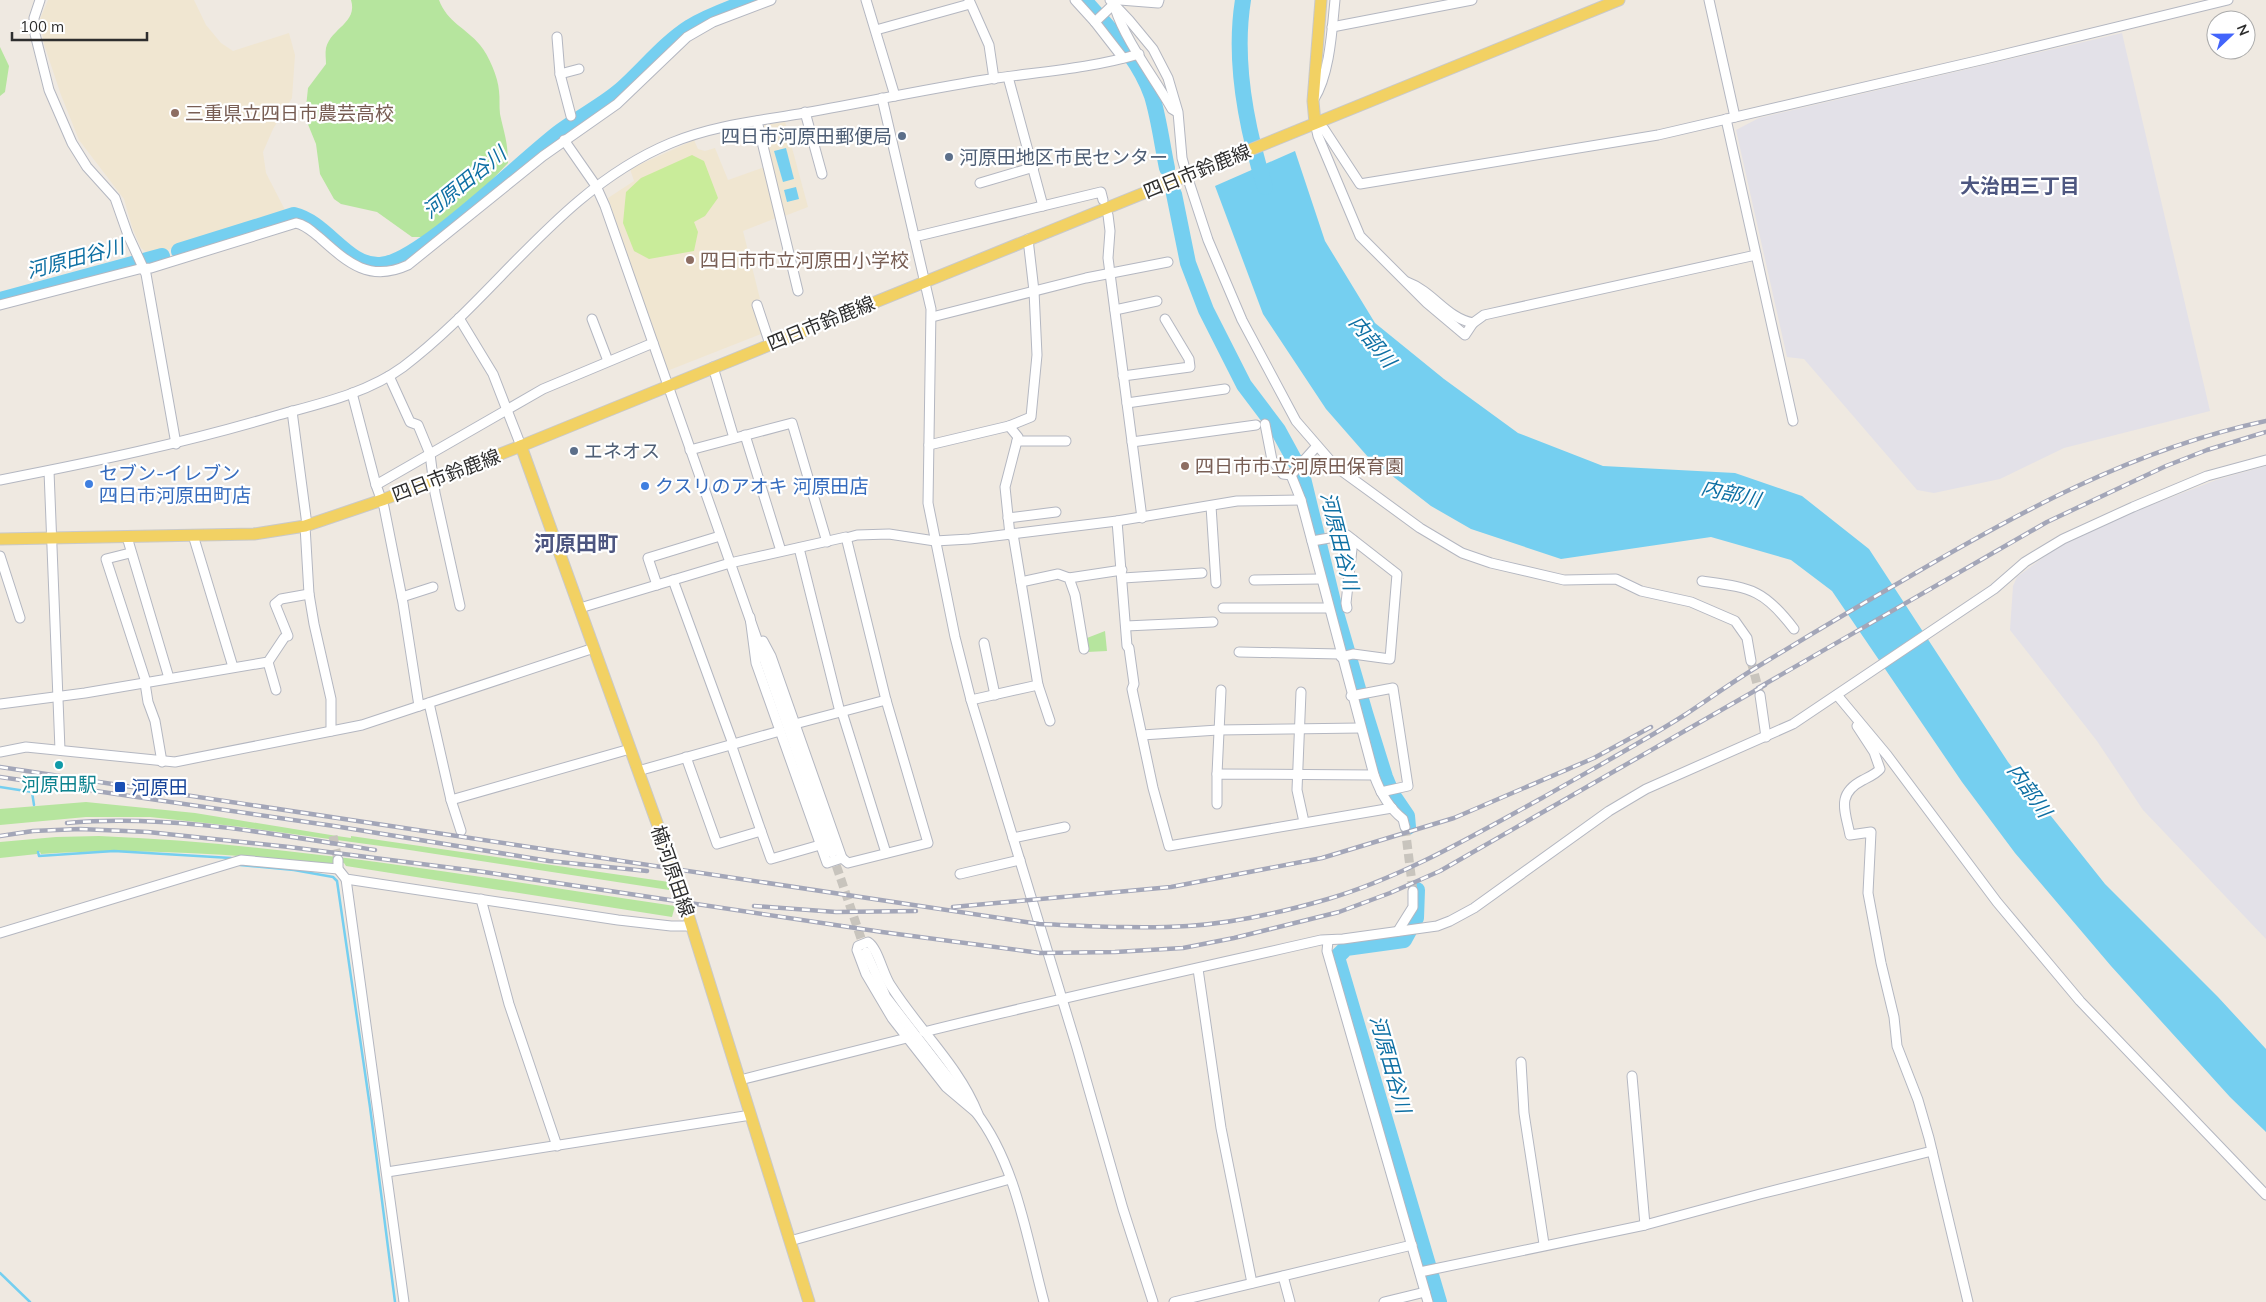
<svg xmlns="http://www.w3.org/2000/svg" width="2266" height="1302" viewBox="0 0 2266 1302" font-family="Mulish,'Noto Sans JP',sans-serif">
<rect width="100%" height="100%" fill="#efe9e1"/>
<g fill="#e3e1e8">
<polygon points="2122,33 2210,411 2064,448 2000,479 1934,493 1917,490 1804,359 1787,357 1736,130 1759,118"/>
<polygon points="2266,466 2266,939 2143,810 2097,741 2010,630 2013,586 2017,577 2056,548 2100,525 2216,480"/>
</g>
<g fill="#f0e6d1">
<polygon points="48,0 194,0 206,25 221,43 233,51 289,33 295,55 292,98 273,129 263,152 266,173 286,212 219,235 150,255 141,248 132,227 124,199 79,140 61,95 44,44 40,19"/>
<polygon points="785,122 808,207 782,217 762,129 764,125"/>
<polygon points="694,140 698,149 705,151 715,148 728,180 765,167 779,217 743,231 760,299 753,301 761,334 667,371 608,198 634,181 630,169"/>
</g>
<g fill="#b6e59e">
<path d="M351,0h88c8,22 27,28 41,45 9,11 18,32 19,46 1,7 0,15 1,23 4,19 8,28 8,49l-63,66 -19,8h-14l-35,-25 -36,-8 -7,-5 -14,-25 -4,-30 -11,-27 3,-29 18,-24c0,-5 -1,-11 0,-16 5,-20 32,-25 25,-48z"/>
<polygon points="0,47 9,66 5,92 0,96"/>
<polygon points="1105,631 1107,651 1087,652 1085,642 1087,638"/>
<polygon points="86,802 195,813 337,836 351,838 351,836 669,882 669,890 403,849 242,827 150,817 86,817 0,825 0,809"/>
<path d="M99,836c193,8 385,42 576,70l-3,11 -326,-51 -2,-3 -6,-1 -3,2c-100,-9 -194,-17 -294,-10l-1,-2h-3v2l-37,4v-16l56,-5z"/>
</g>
<polygon fill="#c9ec9a" points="692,155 704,161 718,198 705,216 694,222 698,232 694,251 649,259 634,251 623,223 626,192 641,178"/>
<g fill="#75cff0">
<polygon points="786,148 794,179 783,182 774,151"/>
<polygon points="1295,151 1325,241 1375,323 1444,379 1518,433 1603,466 1735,473 1802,496 1869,549 2008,762 2105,884 2218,997 2266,1049 2266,1132 2230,1097 2111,966 2015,853 1962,782 1832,591 1791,560 1711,537 1561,559 1471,529 1431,506 1368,457 1326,409 1263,314 1215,186"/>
<polygon points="796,187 799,199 787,202 784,190"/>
</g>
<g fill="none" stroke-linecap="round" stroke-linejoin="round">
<g stroke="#75cff0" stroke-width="2.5">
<polyline points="0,787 32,792 34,805"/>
<polyline points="38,852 39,856 114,851 231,858"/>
<polyline points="240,865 294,870 333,877 337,881 370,1107 395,1302"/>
<polyline points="0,1273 30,1302"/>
</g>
<g stroke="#75cff0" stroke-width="16">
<path d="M1084,0c26,30 55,58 68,96 7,23 10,48 15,72"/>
<path d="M1243,0c-10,62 3,127 22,187"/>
<polyline points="1174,194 1188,263 1206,310 1244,385 1278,430 1302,474 1334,606 1365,713 1385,777 1392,794 1407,816 1408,827"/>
<path d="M179,251l115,-36c33,8 53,52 86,50 40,-2 144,-107 181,-134 20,-15 43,-26 62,-43 22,-20 42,-45 67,-61 20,-12 41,-19 62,-27"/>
<polyline points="0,300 162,256"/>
<polyline points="1417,890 1416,918 1404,940 1346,948 1337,957 1439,1302"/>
</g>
<g stroke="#c8c4bd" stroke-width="9" stroke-dasharray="9 4.5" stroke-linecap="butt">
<polyline points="1751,661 1760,695"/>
<polyline points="1405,827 1413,891"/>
<polyline points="333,836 338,860"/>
<polyline points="832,853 865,950"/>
</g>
<g stroke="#b4b7c1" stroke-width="11">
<g id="minor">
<polyline points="40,0 34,18 35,34 49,90 72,143 87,167 115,198 128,235 146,274 176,444"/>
<polyline points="866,0 895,96"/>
<polyline points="969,0 989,45 994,79"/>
<polyline points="1075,0 1095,22 1116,2"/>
<polyline points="1110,0 1129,20 1153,49 1168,78 1178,112 1182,158 1187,176 1208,240 1242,320 1296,421 1335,466 1420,528 1462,553 1491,563 1564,580 1616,579 1641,591 1691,602 1735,621 1747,638 1751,661"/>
<polyline points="1120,0 1158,3 1159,0"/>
<polyline points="1709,0 1735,117"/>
<path d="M1115,8c11,34 39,69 57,101l5,3"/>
<polyline points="1095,22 1123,58"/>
<polyline points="1332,27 1472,0"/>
<polyline points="876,30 970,4"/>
<polyline points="557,37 560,74 571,116"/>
<polyline points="560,74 579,69"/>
<polyline points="1008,77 1043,206"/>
<polyline points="882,98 931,309 928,503 955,637 971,700 1077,1048 1123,1209 1153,1302"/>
<path d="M1314,99c16,-25 18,-70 21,-99"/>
<polyline points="805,112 822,174"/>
<polyline points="1726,119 1793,421"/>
<polyline points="757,121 798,291"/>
<polyline points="1315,123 1324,129 1360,184 1658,135 1985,59 2228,0"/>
<polyline points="1315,123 1318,136 1360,236 1427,303 1465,335 1473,323"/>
<polyline points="564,140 596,186 605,206 832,853"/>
<polyline points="980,183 1034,167"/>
<polyline points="1108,215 1110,231 1108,258 1142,518"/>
<polyline points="914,237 1101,192 1103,200"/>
<path d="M1407,282c27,10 38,35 66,41l11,-8 272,-60"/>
<path d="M0,305l139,-36 12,-1 145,-45c10,2 15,8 23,14 28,25 50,46 89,28l135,-109 74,-52 70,-67 26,-15 58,-22"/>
<polyline points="757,305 770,344"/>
<polyline points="1115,310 1157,301"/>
<polyline points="932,317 1086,278 1168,262"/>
<polyline points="459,318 493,374 521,446"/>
<polyline points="592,319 608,361"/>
<polyline points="713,367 734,438"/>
<polyline points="389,376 410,422 418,425 430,454 435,493 460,606"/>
<polyline points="1123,376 1190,367 1189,359 1165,319"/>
<polyline points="352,393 376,485"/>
<polyline points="1127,403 1225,389"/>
<polyline points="292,411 307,525"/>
<polyline points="1265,424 1272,460 1283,474 1291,475"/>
<polyline points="1009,426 1031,417 1037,355 1034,291 1028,239"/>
<polyline points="745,435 781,551"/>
<polyline points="1017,441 1066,441"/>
<polyline points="1132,442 1256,425"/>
<polyline points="929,445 1009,426 1018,437 1005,487 1010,535"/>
<path d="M1316,447l-25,28 10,25 73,275c6,17 15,33 29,44l2,8"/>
<polyline points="690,450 792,423 827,542"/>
<polyline points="49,471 60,750"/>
<path d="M0,480c93,-18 184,-37 275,-64 43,-12 91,-22 128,-49 93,-70 157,-178 268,-224 40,-17 85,-22 128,-29 62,-11 123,-24 185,-34 52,-8 105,-11 155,-26"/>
<polyline points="1211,506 1216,583"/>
<polyline points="1008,518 1056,512"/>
<polyline points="1117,521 1127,646 1129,648 1134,684 1132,689 1153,788 1169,846 1392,808"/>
<polyline points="305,526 309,594 314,624 331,699 331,731"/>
<polyline points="1013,534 1038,685 1050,721"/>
<polyline points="193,535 233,667"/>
<polyline points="127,537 169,678"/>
<polyline points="846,538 857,535 889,534 935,541 970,539 1117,521 1237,501 1301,500"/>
<polyline points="1312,541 1347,535 1397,574 1390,659 1353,654 1341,657"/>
<polyline points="799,548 840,712"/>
<polyline points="130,553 106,559 146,682"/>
<polyline points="0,556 20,618"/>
<polyline points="1069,578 1122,570"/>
<polyline points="1123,578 1202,573"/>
<polyline points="673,580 733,744"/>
<polyline points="1254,580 1320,579"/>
<path d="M1702,581c48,7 61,7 92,48"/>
<polyline points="1021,582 1058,574 1069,578 1075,595 1084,649"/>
<polyline points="657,585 648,558 720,536"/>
<polyline points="402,597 433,587"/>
<polyline points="580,608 730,563 846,537 886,700 928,843 848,863 842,858 827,863 756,663 750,617"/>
<polyline points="1223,608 1328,608"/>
<polyline points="1347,608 1346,603 1353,540"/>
<polyline points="1126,626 1213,622"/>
<polyline points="288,636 275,604 281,599 309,594"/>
<polyline points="763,641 771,656 842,858"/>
<polyline points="984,643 995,695"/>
<polyline points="1239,652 1340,654"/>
<polyline points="268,662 276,690"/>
<polyline points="145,683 148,702 155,721 162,762"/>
<polyline points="1301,692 1297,790 1304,822"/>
<polyline points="1760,695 1766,737"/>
<polyline points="1837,695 1887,755 1997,902 2080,1001 2266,1195"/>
<polyline points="1351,696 1393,688 1408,786 1381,792"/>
<polyline points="971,700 1038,685"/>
<polyline points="429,703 451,800 461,831"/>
<polyline points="0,704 85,693 268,662 284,638"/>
<polyline points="419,706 403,603 384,507 376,485 543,389 653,343"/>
<polyline points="842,712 886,853"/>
<polyline points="795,724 886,700"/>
<path d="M1857,726l17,26 6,17c-4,5 -11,8 -17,11 -27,14 -18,30 -13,55l21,-3 -3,61 13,70 13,54 3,29 21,54 11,38 39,164"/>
<polyline points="1142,735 1218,730 1360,728"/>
<polyline points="731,744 761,831"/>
<polyline points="0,752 26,747 175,762 362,725 594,648"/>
<polyline points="686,757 717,844 761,831 771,859 820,845"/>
<polyline points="638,771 780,731"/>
<polyline points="1217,774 1221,690"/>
<polyline points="451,800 630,749"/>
<polyline points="1217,804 1217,774 1374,775"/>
<polyline points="1013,838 1065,827"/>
<polyline points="338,860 338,869 346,879 618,920 671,926 692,926"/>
<polyline points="960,874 1020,860"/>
<polyline points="346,879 404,1302"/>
<polyline points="481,899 509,1004 557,1146"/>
<polyline points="1398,931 1413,907 1413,891"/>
<polyline points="0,933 241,860 338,869"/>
<polyline points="1328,941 1327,951 1428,1302"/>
<path d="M868,942c10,6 15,33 23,44 28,44 68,80 87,128l-32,-27 -54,-69 -26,-44 -9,-24 1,-4z"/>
<polyline points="866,952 886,997 965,1099"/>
<polyline points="1198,969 1221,1128 1252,1283"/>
<path d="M924,1032c132,-33 265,-62 397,-92l22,-1 94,-13 13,-5 24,-13 135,-97 37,-22 147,-65 201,-135 31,-27 38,-23 70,-32 74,-31 59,-16"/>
<polyline points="1521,1062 1524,1113 1544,1244"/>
<polyline points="1632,1076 1645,1225"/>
<polyline points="740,1080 907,1038"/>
<path d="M975,1111c41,52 52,128 69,191"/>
<polyline points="387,1172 751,1115"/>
<polyline points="790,1241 1010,1179"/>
<polyline points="1420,1272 1645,1225 1760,1194 1932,1151"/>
<polyline points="1283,1276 1290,1302"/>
<polyline points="1174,1302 1412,1245"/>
<polyline points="1384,1302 1425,1292"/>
</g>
</g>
<g stroke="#c9c9c9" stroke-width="13">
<g id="major">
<polyline points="1315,123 1313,101 1321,0"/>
<polyline points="521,446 675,873 809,1302"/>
<polyline points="0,539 254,534 305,526 382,500 521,446 1619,0"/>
</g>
</g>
<use href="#minor" stroke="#fff" stroke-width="9"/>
<use href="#major" stroke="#f2d163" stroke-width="11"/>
<g stroke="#a3a6b8" stroke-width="4.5">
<g id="rail">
<polyline points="1758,688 2047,522 2166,466 2207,450 2266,432"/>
<path d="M0,767l1039,157c50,2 100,5 149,2 47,-3 95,-14 140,-27 75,-22 146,-64 214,-101 47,-27 95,-53 141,-82 26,-17 52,-36 79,-52 46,-28 93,-56 140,-83 115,-68 232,-132 364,-160"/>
<polyline points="0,777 334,826 549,861 647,871"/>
<path d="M67,823c102,-9 207,11 308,27"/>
<polyline points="0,836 33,831 80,829 148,832 289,847 484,872 882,932 1040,953 1115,952 1183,948 1234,938 1339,912 1390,893 1440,871 1765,685"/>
<polyline points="754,906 836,912 916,911"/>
<polyline points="953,907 1171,887 1322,858 1454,818 1594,758 1651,727"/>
</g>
</g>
<use href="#rail" stroke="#fff" stroke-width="2.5" stroke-dasharray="8" stroke-linecap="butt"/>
</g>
<g fill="#8d6e63" stroke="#fff" stroke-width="2">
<circle cx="175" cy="113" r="5"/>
<circle cx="690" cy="260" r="5"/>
<circle cx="1185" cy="466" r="5"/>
</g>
<g fill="#5c6f8a" stroke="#fff" stroke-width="2">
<circle cx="902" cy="136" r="5"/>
<circle cx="949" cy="157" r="5"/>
<circle cx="574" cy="451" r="5"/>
</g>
<g fill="#3f7fe0" stroke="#fff" stroke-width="2">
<circle cx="89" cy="484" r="5"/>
<circle cx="645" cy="486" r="5"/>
</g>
<circle fill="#0f9aa8" stroke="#fff" stroke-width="2" cx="59" cy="765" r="5"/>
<rect fill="#1a4fb4" stroke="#fff" stroke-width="2" x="114" y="781" width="12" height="12" rx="2.5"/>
<g text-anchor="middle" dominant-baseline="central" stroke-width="4.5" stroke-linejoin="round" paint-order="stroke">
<g font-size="19" fill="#785e54" stroke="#fff" text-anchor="start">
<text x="185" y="113">三重県立四日市農芸高校</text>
<text x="700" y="260">四日市市立河原田小学校</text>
<text x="1195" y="466">四日市市立河原田保育園</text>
</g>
<g font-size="19" fill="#4e5e75" stroke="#fff" text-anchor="start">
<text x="892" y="136" text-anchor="end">四日市河原田郵便局</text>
<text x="959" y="157">河原田地区市民センター</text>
<text x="584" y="451">エネオス</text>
</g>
<g font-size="19" fill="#2e2e2e" stroke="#fff">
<text transform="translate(1197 171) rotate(-22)">四日市鈴鹿線</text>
<text transform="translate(821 323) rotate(-22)">四日市鈴鹿線</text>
<text transform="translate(446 475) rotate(-21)">四日市鈴鹿線</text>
<text transform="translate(673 871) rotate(71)">楠河原田線</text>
</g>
<g font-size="19" fill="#366cbe" stroke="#fff" text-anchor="start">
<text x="99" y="473">セブン-イレブン<tspan x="99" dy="22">四日市河原田町店</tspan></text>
<text x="655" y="486">クスリのアオキ 河原田店</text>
</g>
<g font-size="19" fill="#0d838f" stroke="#fff">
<text x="59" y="784">河原田駅</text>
</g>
<g font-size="19" fill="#164399" stroke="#fff" text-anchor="start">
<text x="131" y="787">河原田</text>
</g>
<g font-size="20" font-style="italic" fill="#0d6fa3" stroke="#fff">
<text transform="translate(464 182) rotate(-39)">河原田谷川</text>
<text transform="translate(75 258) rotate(-15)">河原田谷川</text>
<text transform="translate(1373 341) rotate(51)">内部川</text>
<text transform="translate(1731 493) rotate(13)">内部川</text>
<text transform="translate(1340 541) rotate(76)">河原田谷川</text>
<text transform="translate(2030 790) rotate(55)">内部川</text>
<text transform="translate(1391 1064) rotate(74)">河原田谷川</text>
</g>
<g font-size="20" font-weight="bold" fill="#4d5680" stroke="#fff">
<text x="2020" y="185">大治田三丁目</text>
</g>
<g font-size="21" font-weight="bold" fill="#4d5680" stroke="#fff">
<text x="576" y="543">河原田町</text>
</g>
</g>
<g transform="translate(2231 35) rotate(68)"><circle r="24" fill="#ffffff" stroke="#ababab"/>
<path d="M0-4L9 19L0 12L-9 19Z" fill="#4264fb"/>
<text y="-8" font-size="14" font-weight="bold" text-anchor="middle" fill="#2e2e2e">N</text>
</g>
<path d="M12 32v8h135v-8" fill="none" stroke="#2e2e2e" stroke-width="2.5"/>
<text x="20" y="32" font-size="15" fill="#2e2e2e" stroke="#ffffff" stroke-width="4" paint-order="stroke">100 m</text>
</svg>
